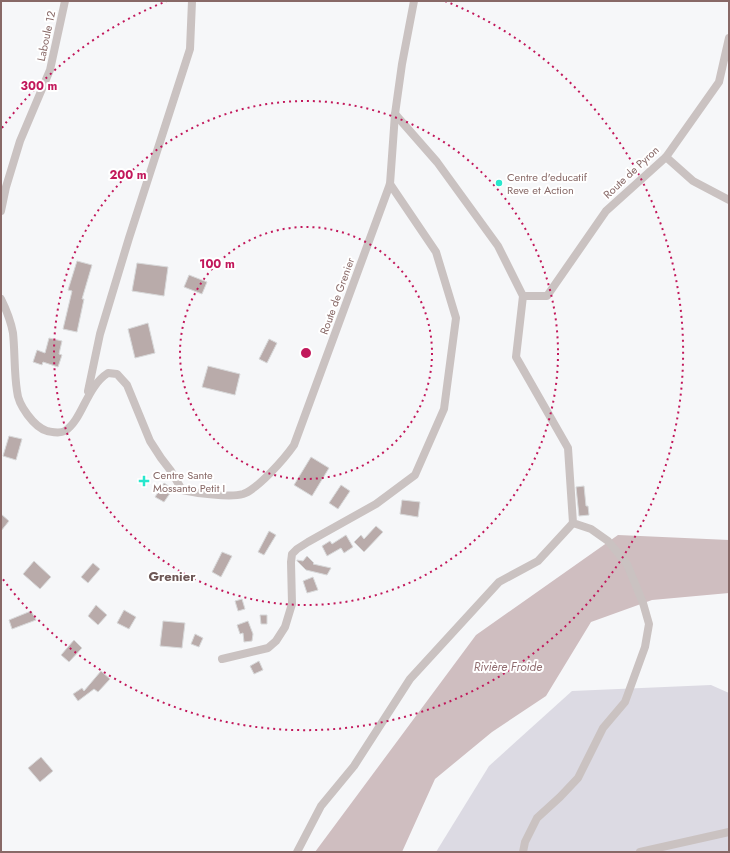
<svg xmlns="http://www.w3.org/2000/svg" width="730" height="853" viewBox="0 0 730 853" font-family="Jost,sans-serif">
<rect width="100%" height="100%" fill="#f6f7f9"/>
<polygon fill="#dcdae3" points="711,685 729,693 729,852 436,852 489,766 572,691"/>
<polygon fill="#cfbec0" points="618,535 729,540 729,593 652,600 591,622 546,696 492,732 435,779 402,852 315,852 476,635"/>
<g fill="#b9abaa" stroke="#d8d9da">
<polygon points="77,261 92,265 82,299 84,299 77,332 63,329 72,291 68,290"/>
<polygon points="137,263 168,267 164,296 132,291"/>
<polygon points="189,275 207,282 202,294 184,287"/>
<polygon points="148,323 155,353 135,358 128,329"/>
<polygon points="49,338 62,341 59,354 62,355 58,367 43,362 42,365 33,362 37,350 45,353"/>
<polygon points="269,339 277,343 267,363 259,359"/>
<polygon points="208,366 240,374 235,395 202,387"/>
<polygon points="9,436 22,439 16,460 3,456"/>
<polygon points="311,457 329,468 312,496 294,485"/>
<polygon points="164,483 173,489 164,502 155,497"/>
<polygon points="341,485 350,491 338,509 329,503"/>
<polygon points="584,486 586,506 588,506 589,515 579,516 576,487"/>
<polygon points="402,500 420,502 418,517 400,514"/>
<polygon points="1,514 9,521 1,531"/>
<polygon points="376,526 383,532 364,552 354,542 361,535 364,539"/>
<polygon points="269,531 276,535 264,555 258,552"/>
<polygon points="346,535 353,547 344,553 341,548 327,556 322,546 330,541 332,544"/>
<polygon points="222,552 232,556 221,577 212,572"/>
<polygon points="307,556 314,563 313,564 331,568 327,575 306,570 297,561 297,560 303,561"/>
<polygon points="34,561 51,577 40,589 23,574"/>
<polygon points="93,563 100,569 88,583 81,577"/>
<polygon points="313,577 318,590 307,593 303,581"/>
<polygon points="242,599 245,609 238,611 235,601"/>
<polygon points="96,605 107,615 98,625 88,616"/>
<polygon points="124,610 136,617 129,629 117,623"/>
<polygon points="31,611 36,620 12,629 9,620"/>
<polygon points="260,615 267,615 267,624 261,624"/>
<polygon points="163,621 185,623 182,648 160,646"/>
<polygon points="248,621 253,634 252,641 244,642 243,633 240,634 237,625"/>
<polygon points="195,634 203,638 199,647 191,644"/>
<polygon points="74,640 82,648 69,662 61,655"/>
<polygon points="259,661 263,670 254,674 250,666"/>
<polygon points="101,671 110,679 98,692 94,689 78,701 73,694 82,688 84,691"/>
<polygon points="41,757 53,771 40,782 28,768"/>
</g>
<g fill="none" stroke-linecap="round" stroke-linejoin="round">
<g stroke="#cac2c1" stroke-width="8">
<polyline points="395,114 437,162 498,246 523,296 516,357 568,448 573,523 591,529 608,541 627,564 643,603 649,624 645,647 625,702 603,728 578,778 560,797 537,818 525,842 523,852"/>
<polyline points="666,157 693,181 729,200"/>
<polyline points="1,211 6,187 20,141 50,70 65,1"/>
<polyline points="523,296 547,296 606,211 666,157 719,82 729,38"/>
<path d="M1,299c5,10 10,23 12,34 2,19 1,39 4,58 1,14 17,36 30,40 6,1 12,3 18,0 18,-12 21,-44 43,-58l9,1 10,11 23,56 11,17 10,13 11,19c14,3 48,8 61,4 15,-5 42,-36 51,-49l96,-261 5,-70 7,-50 12,-63"/>
<polyline points="88,391 100,334 129,238 190,49 192,1"/>
<polyline points="222,659 268,648 276,641 285,627 292,604 291,562 292,554 297,549 308,542 376,504 415,475 444,409 456,318 436,252 390,184"/>
<polyline points="297,852 321,806 354,766 410,679 499,582 538,561 573,523"/>
<polyline points="640,852 729,832"/>
</g>
</g>
<g fill="none" stroke="#c2185b" stroke-width="2" stroke-dasharray="2 4">
<circle cx="306" cy="353" r="126"/>
<circle cx="306" cy="353" r="252"/>
<path d="M2 128A378 378 0 0 1 167 1M445 1A378 378 0 1 1 2 578"/>
</g>
<g fill="#28e7cd" stroke="#fff" stroke-width="1.5">
<circle cx="499" cy="183" r="4"/>
<path d="M142 475h4v4h4v4h-4v4h-4v-4h-4v-4h4z"/>
</g>
<g text-anchor="middle" dominant-baseline="central" stroke-width="4" stroke-linejoin="round" paint-order="stroke">
<g font-size="11" fill="#886967" stroke="#fff">
<text transform="translate(46 36) rotate(-78)">Laboule 12</text>
<text transform="translate(631 172) rotate(-43)">Route de Pyron</text>
<text transform="translate(337 296) rotate(-70)">Route de Grenier</text>
</g>
<g font-size="11" fill="#886967" stroke="#fff" text-anchor="start">
<text x="507" y="177">Centre d'educatif<tspan x="507" dy="13">Reve et Action</tspan></text>
<text x="153" y="475">Centre Sante<tspan x="153" dy="13">Mossanto Petit I</tspan></text>
</g>
<g font-size="12" font-style="italic" fill="#916d70" stroke="#fff">
<text x="508" y="667">Rivière Froide</text>
</g>
<g font-size="13" font-weight="bold" fill="#6d5755" stroke="#fff">
<text x="172" y="576">Grenier</text>
</g>
</g>
<circle cx="306" cy="353" r="6" fill="#c2185b" stroke="#fff" stroke-width="2"/>
<g font-size="12" text-anchor="middle" font-weight="bold" fill="#c2185b" stroke="#fff" stroke-width="4" stroke-linejoin="round" paint-order="stroke">
<text x="39" y="90">300 m</text>
<text x="128" y="179">200 m</text>
<text x="217" y="268">100 m</text>
</g>
<rect width="730" height="853" fill="none" stroke="#886967" stroke-width="4"/>
</svg>
